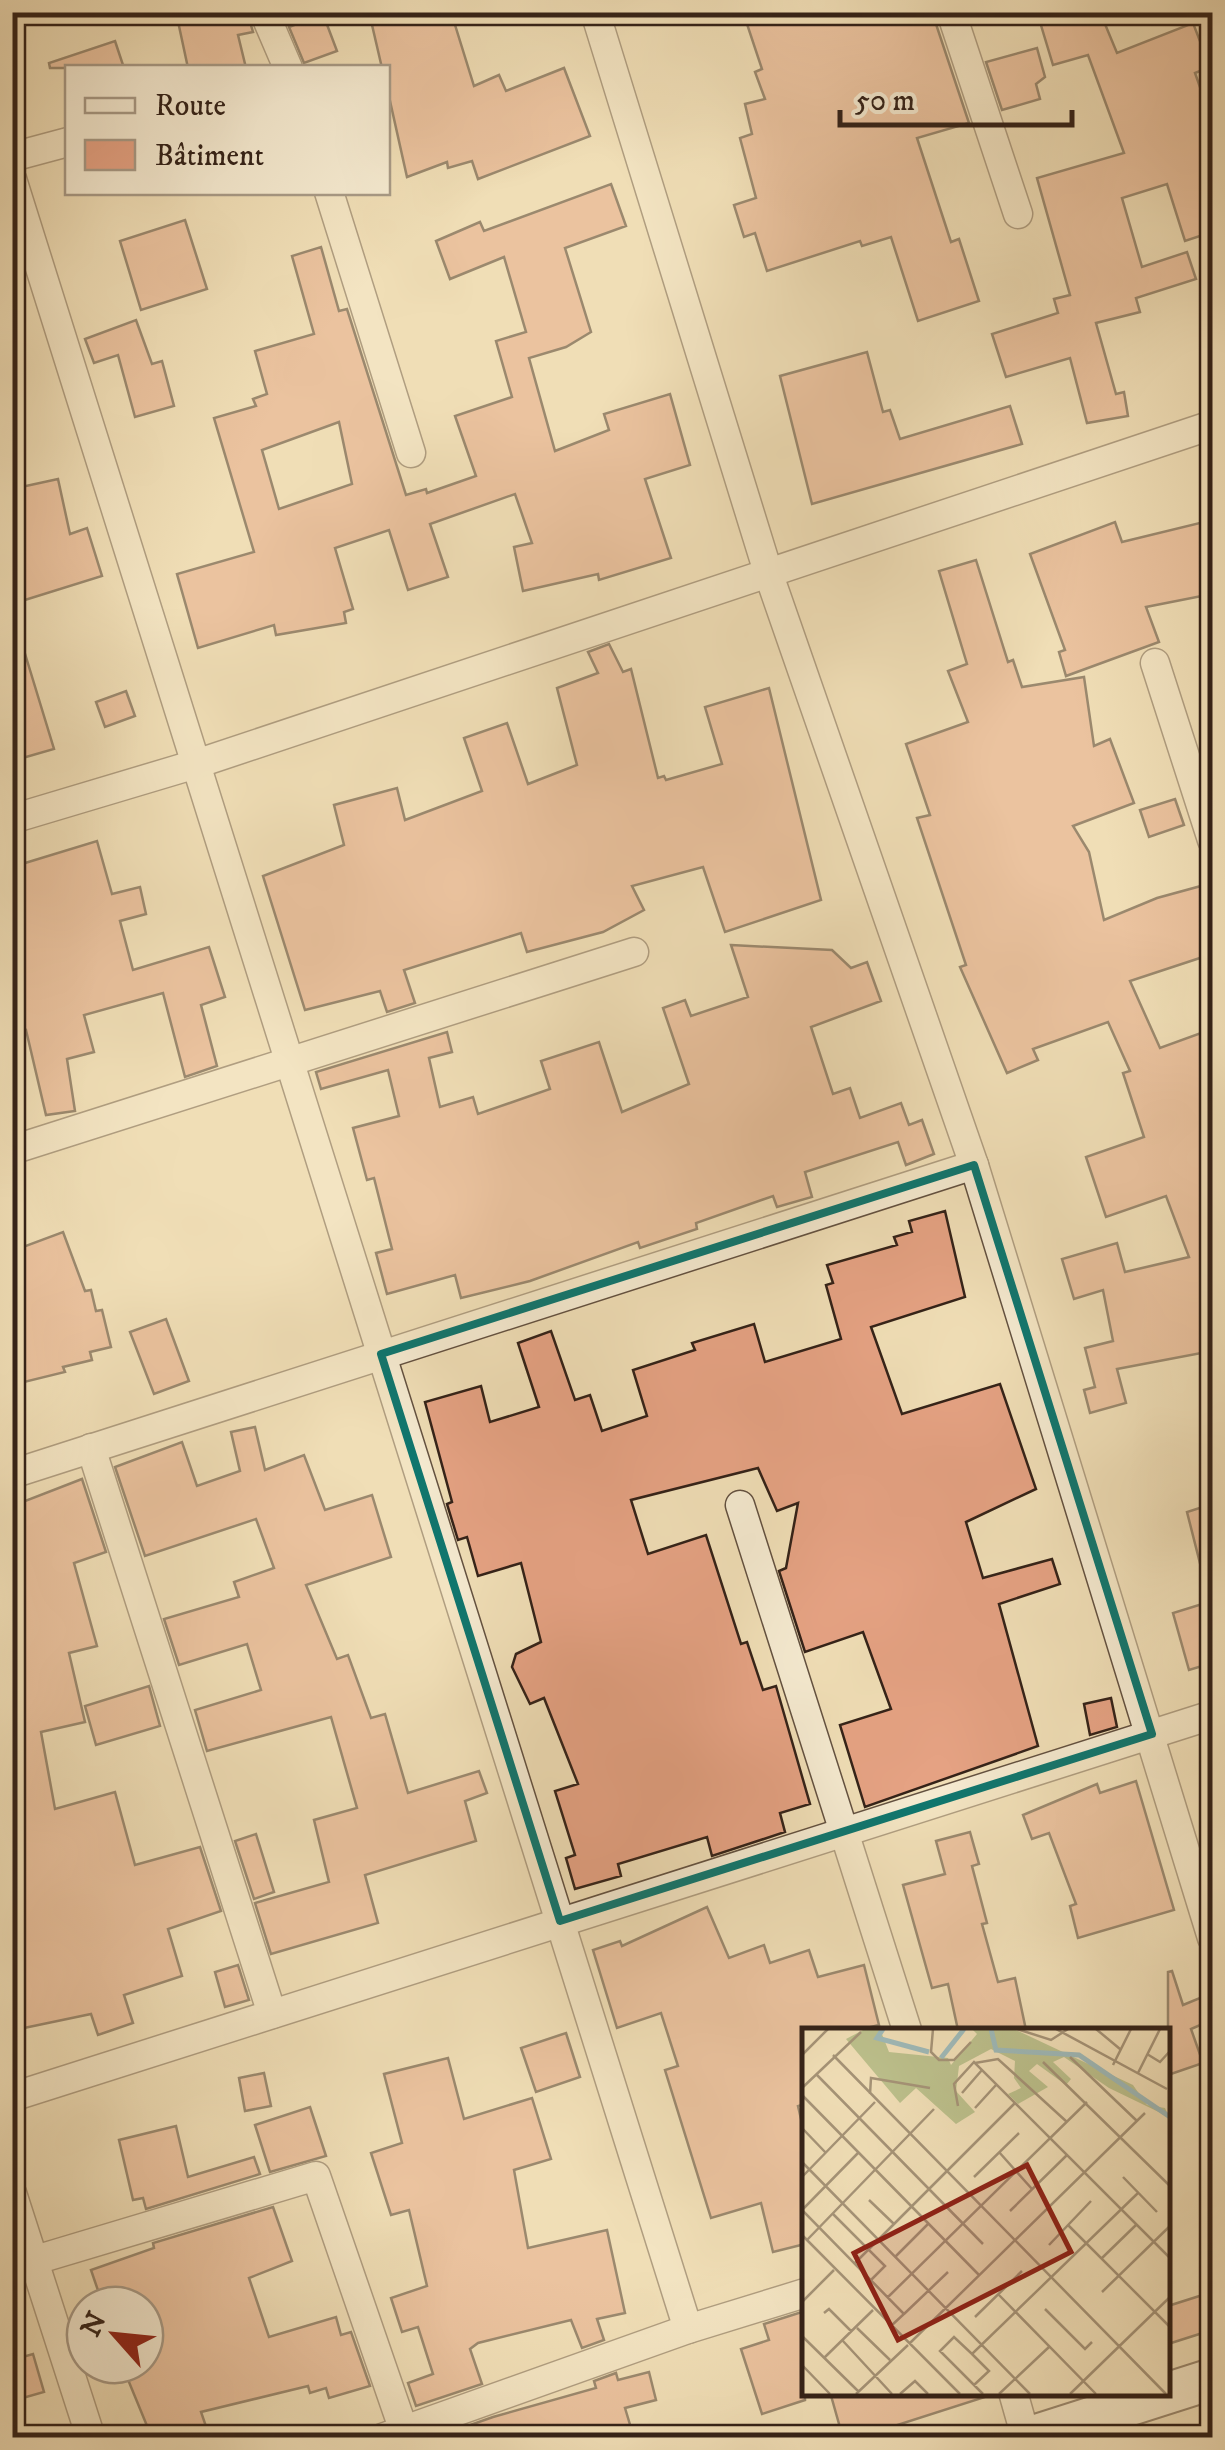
<svg xmlns="http://www.w3.org/2000/svg" width="1225" height="2450" viewBox="0 0 1225 2450" font-family="'IM FELL DW Pica',serif">
<rect width="100%" height="100%" fill="#f0deb6"/>
<filter id="stains"><feTurbulence type="fractalNoise" baseFrequency=".002" numOctaves="4"/><feColorMatrix values="0 0 0 0 .2 0 0 0 0 .09 0 0 0 0 .02 0 0 0 .5 -.17"/></filter>
<radialGradient id="worn" r=".72"><stop offset=".6" stop-color="#630" stop-opacity="0"/><stop offset="1" stop-color="#630" stop-opacity=".3"/></radialGradient>
<g fill="#e5a283" stroke="#342218" stroke-width="2.5" fill-rule="evenodd">
<polygon points="176,12 247,12 253,32 238,35 246,68 188,68"/>
<polygon points="369,12 451,12 474,86 499,75 506,91 564,68 590,136 478,179 472,161 448,168 447,162 407,177 388,92 388,68 382,68"/>
<polygon points="743,12 932,12 969,123 917,138 951,242 959,239 979,301 918,321 891,237 862,246 860,241 767,271 755,233 744,237 734,205 756,198 740,138 752,134 745,104 765,99 755,72 762,69"/>
<polygon points="1037,12 1100,12 1117,53 1193,23 1210,67 1195,73 1212,121 1212,232 1185,241 1167,184 1122,198 1142,267 1187,252 1196,279 1136,298 1140,312 1096,323 1116,394 1124,392 1128,416 1087,423 1070,358 1006,377 992,334 1058,313 1054,299 1070,295 1037,178 1124,153 1088,55 1053,65"/>
<polygon points="323,14 337,51 304,63 289,27"/>
<polygon points="115,41 124,68 50,68 49,63"/>
<polygon points="1037,48 1045,77 1036,84 1040,99 1002,110 986,62"/>
<path d="M611,184l15,42 -61,22 26,84 -25,15 -37,11 26,93 54,-21 -5,-16 66,-20 20,71 -45,14 26,79 -72,22 -1,-6 -75,17 -9,-44 18,-4 -17,-49 -85,30 18,53 -40,13 -19,-60 -54,18 18,61 -9,3 2,11 -70,12 -2,-10 -76,23 -21,-74 77,-22 -40,-134 42,-12 -3,-7 14,-5 -12,-43 59,-17 -22,-78 29,-9 18,64 8,-2 59,186 20,-6 1,4 49,-17 -21,-60 57,-19 -16,-56 30,-9 -22,-75 -54,22 -14,-38 44,-19 4,9zM339,422l13,62 -73,25 -17,-59z"/>
<polygon points="185,220 207,289 141,310 120,241"/>
<polygon points="136,320 152,364 162,361 174,406 135,417 118,355 94,363 85,339"/>
<polygon points="867,352 883,412 890,410 900,439 1010,406 1022,444 812,504 780,376"/>
<polygon points="58,479 70,534 87,528 102,576 12,604 12,489"/>
<polygon points="1212,520 1212,594 1146,607 1159,642 1066,676 1059,652 1065,650 1030,554 1115,522 1122,542"/>
<polygon points="976,560 1008,662 1013,660 1022,687 1084,677 1094,746 1110,739 1134,803 1073,826 1089,852 1104,920 1157,898 1212,883 1212,954 1130,981 1160,1048 1212,1029 1212,1211 1202,1213 1212,1252 1212,1351 1117,1369 1126,1403 1090,1413 1084,1390 1095,1387 1085,1348 1113,1341 1103,1290 1074,1299 1062,1259 1117,1243 1125,1272 1189,1257 1166,1196 1106,1217 1086,1157 1144,1137 1123,1073 1130,1071 1108,1022 1033,1049 1038,1060 1007,1073 960,967 966,965 917,818 930,815 906,744 968,722 948,671 967,664 939,571"/>
<polygon points="19,634 54,749 12,761 12,635"/>
<polygon points="609,644 623,672 631,669 658,778 664,776 666,780 722,764 705,707 769,688 821,900 725,932 703,867 632,886 644,910 603,932 527,952 521,933 404,970 415,1003 387,1012 380,991 305,1010 263,876 344,845 334,805 397,788 405,820 482,791 464,738 507,723 528,784 577,765 557,688 598,673 588,652"/>
<polygon points="126,691 135,716 105,727 96,702"/>
<polygon points="1175,799 1184,825 1149,837 1140,810"/>
<polygon points="97,841 112,894 140,887 146,914 120,921 133,970 209,947 225,997 201,1005 217,1066 185,1077 163,993 84,1015 94,1052 67,1059 75,1111 46,1115 26,1030 12,1034 12,867"/>
<polygon points="731,945 832,950 851,968 867,962 881,1001 811,1027 833,1094 850,1088 860,1118 901,1103 909,1125 922,1120 934,1154 906,1165 898,1142 805,1172 812,1197 777,1207 773,1196 696,1223 697,1229 640,1248 638,1242 530,1281 461,1298 455,1275 387,1294 376,1253 392,1249 374,1178 367,1180 353,1128 399,1116 388,1070 321,1089 316,1072 447,1032 452,1052 429,1058 440,1107 473,1097 478,1114 550,1089 541,1061 599,1042 622,1112 689,1084 663,1008 685,1000 691,1016 748,997"/>
<polygon points="945,1211 965,1297 871,1327 902,1414 1000,1384 1036,1489 966,1522 983,1578 1052,1559 1060,1584 999,1604 1038,1746 865,1807 840,1725 891,1709 863,1632 805,1652 779,1571 786,1568 798,1503 777,1511 758,1468 631,1500 648,1554 706,1535 741,1644 747,1642 763,1690 776,1686 810,1804 780,1813 785,1832 712,1856 707,1837 618,1864 621,1876 575,1889 566,1858 575,1855 555,1791 578,1784 544,1698 530,1704 512,1667 516,1654 541,1642 521,1563 478,1576 467,1537 458,1540 447,1504 452,1502 425,1402 481,1386 490,1422 539,1407 518,1343 551,1331 575,1400 590,1395 602,1431 647,1416 633,1370 695,1350 692,1343 754,1324 765,1362 841,1339 826,1285 833,1283 827,1265 897,1245 894,1237 912,1232 909,1221"/>
<polygon points="63,1232 85,1291 91,1290 96,1311 102,1310 111,1347 90,1352 92,1360 63,1367 65,1372 12,1385 12,1251"/>
<polygon points="166,1319 189,1381 154,1394 130,1332"/>
<polygon points="255,1427 265,1470 304,1455 325,1510 372,1495 391,1557 306,1585 337,1659 348,1655 371,1718 385,1714 408,1793 479,1771 487,1793 465,1801 476,1841 365,1875 378,1923 271,1954 255,1903 329,1882 314,1820 357,1808 331,1717 207,1751 195,1710 261,1690 247,1644 179,1665 164,1619 239,1597 234,1582 274,1568 256,1519 145,1556 115,1467 182,1442 197,1486 240,1471 231,1432"/>
<polygon points="82,1479 106,1552 74,1563 97,1646 69,1653 85,1722 41,1732 55,1809 115,1792 135,1865 200,1847 221,1911 168,1929 182,1976 124,1995 133,2023 98,2035 91,2014 24,2028 12,1974 12,1506"/>
<polygon points="1212,1504 1212,1578 1204,1579 1187,1512"/>
<polygon points="1212,1601 1212,1663 1189,1670 1173,1613"/>
<polygon points="149,1686 160,1726 96,1745 85,1706"/>
<polygon points="1111,1698 1117,1727 1090,1735 1084,1704"/>
<polygon points="1136,1781 1174,1910 1078,1938 1070,1906 1076,1904 1049,1833 1032,1839 1023,1815 1097,1784 1100,1793"/>
<polygon points="970,1832 979,1864 972,1866 987,1923 982,1924 998,1982 1015,1978 1026,2030 958,2030 948,1984 932,1988 903,1885 945,1874 936,1841"/>
<polygon points="256,1834 274,1892 254,1899 235,1841"/>
<polygon points="707,1907 729,1958 764,1945 770,1963 809,1950 818,1977 864,1965 879,2025 859,2030 805,2030 805,2104 798,2106 805,2136 805,2244 773,2252 761,2203 711,2218 665,2070 678,2066 661,2013 617,2028 593,1950 620,1941 622,1946"/>
<polygon points="238,1965 249,2000 225,2007 215,1972"/>
<polygon points="1172,1971 1183,2005 1212,1993 1212,2020 1191,2029 1203,2063 1168,2075 1168,1972"/>
<polygon points="566,2033 580,2077 536,2092 521,2048"/>
<polygon points="448,2058 464,2119 532,2098 551,2159 514,2170 528,2248 607,2230 625,2313 597,2319 604,2340 582,2348 571,2320 478,2343 470,2349 482,2384 416,2406 408,2383 433,2374 418,2327 402,2332 391,2298 427,2286 409,2210 391,2215 371,2153 402,2143 384,2074"/>
<polygon points="264,2073 271,2106 245,2111 239,2078"/>
<polygon points="310,2107 326,2156 270,2172 255,2125"/>
<polygon points="176,2126 188,2177 254,2157 260,2174 146,2209 143,2198 133,2200 119,2140"/>
<polygon points="273,2207 292,2261 249,2278 269,2337 336,2317 341,2335 351,2332 370,2386 329,2398 326,2388 310,2393 308,2386 201,2412 210,2438 152,2438 122,2365 145,2365 145,2305 103,2305 91,2270 154,2248 153,2243"/>
<polygon points="1212,2292 1212,2330 1168,2344 1168,2306"/>
<polygon points="805,2311 805,2400 762,2414 741,2349 769,2340 764,2324"/>
<polygon points="33,2354 44,2392 12,2401 12,2360"/>
<polygon points="649,2372 656,2400 625,2408 634,2438 454,2438 453,2431 493,2417 596,2388 594,2381 616,2373 618,2380"/>
<polygon points="830,2392 984,2392 985,2397 891,2427 893,2432 874,2438 843,2438"/>
</g>
<g fill="none" stroke-linecap="round" stroke-linejoin="round">
<g stroke="#635140" stroke-width="31">
<g id="street">
<polyline points="264,12 288,68"/>
<polyline points="595,12 768,572 974,1165 1212,1938"/>
<polyline points="951,12 1018,214"/>
<polyline points="12,157 68,142"/>
<polyline points="12,179 688,2329"/>
<polyline points="329,192 411,453"/>
<polyline points="1155,663 1212,840"/>
<polyline points="12,819 196,764 1212,425"/>
<polyline points="12,1150 634,952"/>
<polyline points="91,1448 272,2014"/>
<polyline points="12,1474 974,1165"/>
<polyline points="740,1505 907,2030"/>
<polyline points="12,2097 1212,1715"/>
<polyline points="12,2193 91,2438"/>
<polyline points="12,2267 316,2176 404,2431"/>
<polyline points="1013,2392 1026,2438"/>
<polyline points="382,2438 688,2329 805,2293"/>
</g>
</g>
<g stroke="#342218" stroke-width="44">
<polyline id="secondary" points="1027,2438 1212,2379"/>
</g>
<use href="#street" stroke="#f5ead0" stroke-width="28"/>
<use href="#secondary" stroke="#f5ead0" stroke-width="40"/>
</g>
<path d="M0 0H1225V2450H0ZM974,1165l178,569 -592,187 -179,-567z" fill="#f0deb6" fill-opacity=".55" fill-rule="evenodd"/>
<path fill="none" stroke="#0f766e" stroke-width="8" stroke-linejoin="round" d="M974,1165l178,569 -592,187 -179,-567z"/>
<g transform="translate(802 2028)">
<rect width="368" height="368" fill="#f0deb6"/>
<path d="M63,1h15l9,23 59,6 3,7 26,-31 -5,-5h42l119,56 14,20 18,3 4,9 -60,-29 -45,-31 -11,5 18,17 -5,6 -29,-21 -8,7 19,16 -30,17 -10,-10 13,-6 -7,-10 1,-17 -24,-12 -32,17 -3,25 19,21 -19,12 -40,-36 -16,15 -54,-64z" fill="#bcc08c"/>
<path fill="none" stroke="#9eb9b8" stroke-width="5" d="M81,1l-6,9 52,14M189,1l5,21 83,5 91,62M139,30l23,-29"/>
<path fill="none" stroke="#a59377" stroke-width="2.5" d="M131,1l-2,23 8,8h15l17,-18M215,1l34,11 17,-11M254,1l111,60M294,1l24,20M345,26l13,8 10,-11M0,27l26,-26M31,27l333,339M268,29l67,64M241,34l127,124M173,35l23,-4 69,63M311,37l18,-36M336,45l22,-44M14,46l167,170M0,60l59,-56M160,65l20,-23M68,66l1,-16 59,10M0,67l178,181M156,78l-4,-22 20,-22 196,196M173,80l21,-23M0,100l24,25M197,124l33,37M56,125l-56,57 102,104 -12,11M0,134l228,232M0,149l73,-75M172,149l45,-44M321,149l34,35M67,172l25,24M208,183l57,-56M31,186l52,52 -15,15M266,197l102,102M0,207l158,159M5,212l127,-131M247,217l42,-44M93,229l33,-33M300,230l34,-33M52,236l161,-161M300,264l68,-66M196,266l98,100M86,269l199,-195M0,274l32,-32M243,281l40,40 7,-7M22,285l5,-4 23,23M102,286l44,-42M173,289l47,-46M55,300l33,32M0,308l57,56M41,313l49,53M108,315l235,-230M170,326l17,17 -15,14M22,330l49,-48M0,337l28,29M54,366l52,-49M98,366l15,-13 13,13M181,366l-43,-43 14,-14 18,17 166,-161M197,366l50,-47M268,366l100,-97"/>
<path fill="#8f2418" fill-opacity="0.15" stroke="#8f2418" stroke-width="5" d="M225,137l44,87 -173,88 -44,-87z"/>
<rect width="368" height="368" fill="none" stroke="#342218" stroke-width="5"/>
</g>
<rect width="1225" height="2450" fill="none" stroke="#f0deb6" stroke-width="50"/>
<rect x="15" y="15" width="1195" height="2420" fill="none" stroke="#342218" stroke-width="5"/>
<rect x="25" y="25" width="1175" height="2400" fill="none" stroke="#342218" stroke-width="2.5"/>
<rect x="65" y="65" width="325" height="130" fill="#f5ead0" stroke="#a89a86" stroke-width="2.5"/>
<rect x="85" y="98" width="50" height="15" fill="#f5ead0" stroke="#a89a86" stroke-width="2.5"/>
<text x="155" y="115" font-size="30" fill="#342218">Route</text>
<rect x="85" y="140" width="50" height="30" fill="#e5a283" stroke="#a89a86" stroke-width="2.5"/>
<text x="155" y="165" font-size="30" fill="#342218">Bâtiment</text>
<g transform="translate(115 2335) rotate(297)"><circle r="48" fill="#f5ead0" stroke="#a89a86" stroke-width="2.5"/>
<path d="M0-8L18 38L0 25L-18 38Z" fill="#8f2418"/>
<text y="-15" font-size="28" font-weight="bold" text-anchor="middle" fill="#342218">N</text>
</g>
<path d="M840 110v15h232v-15" fill="none" stroke="#342218" stroke-width="5"/>
<text x="855" y="110" font-size="30" fill="#342218" stroke="#f5ead0" stroke-width="8" paint-order="stroke">50 m</text>
<rect width="100%" height="100%" filter="url(#stains)"/>
<rect width="100%" height="100%" fill="url(#worn)"/>
</svg>
